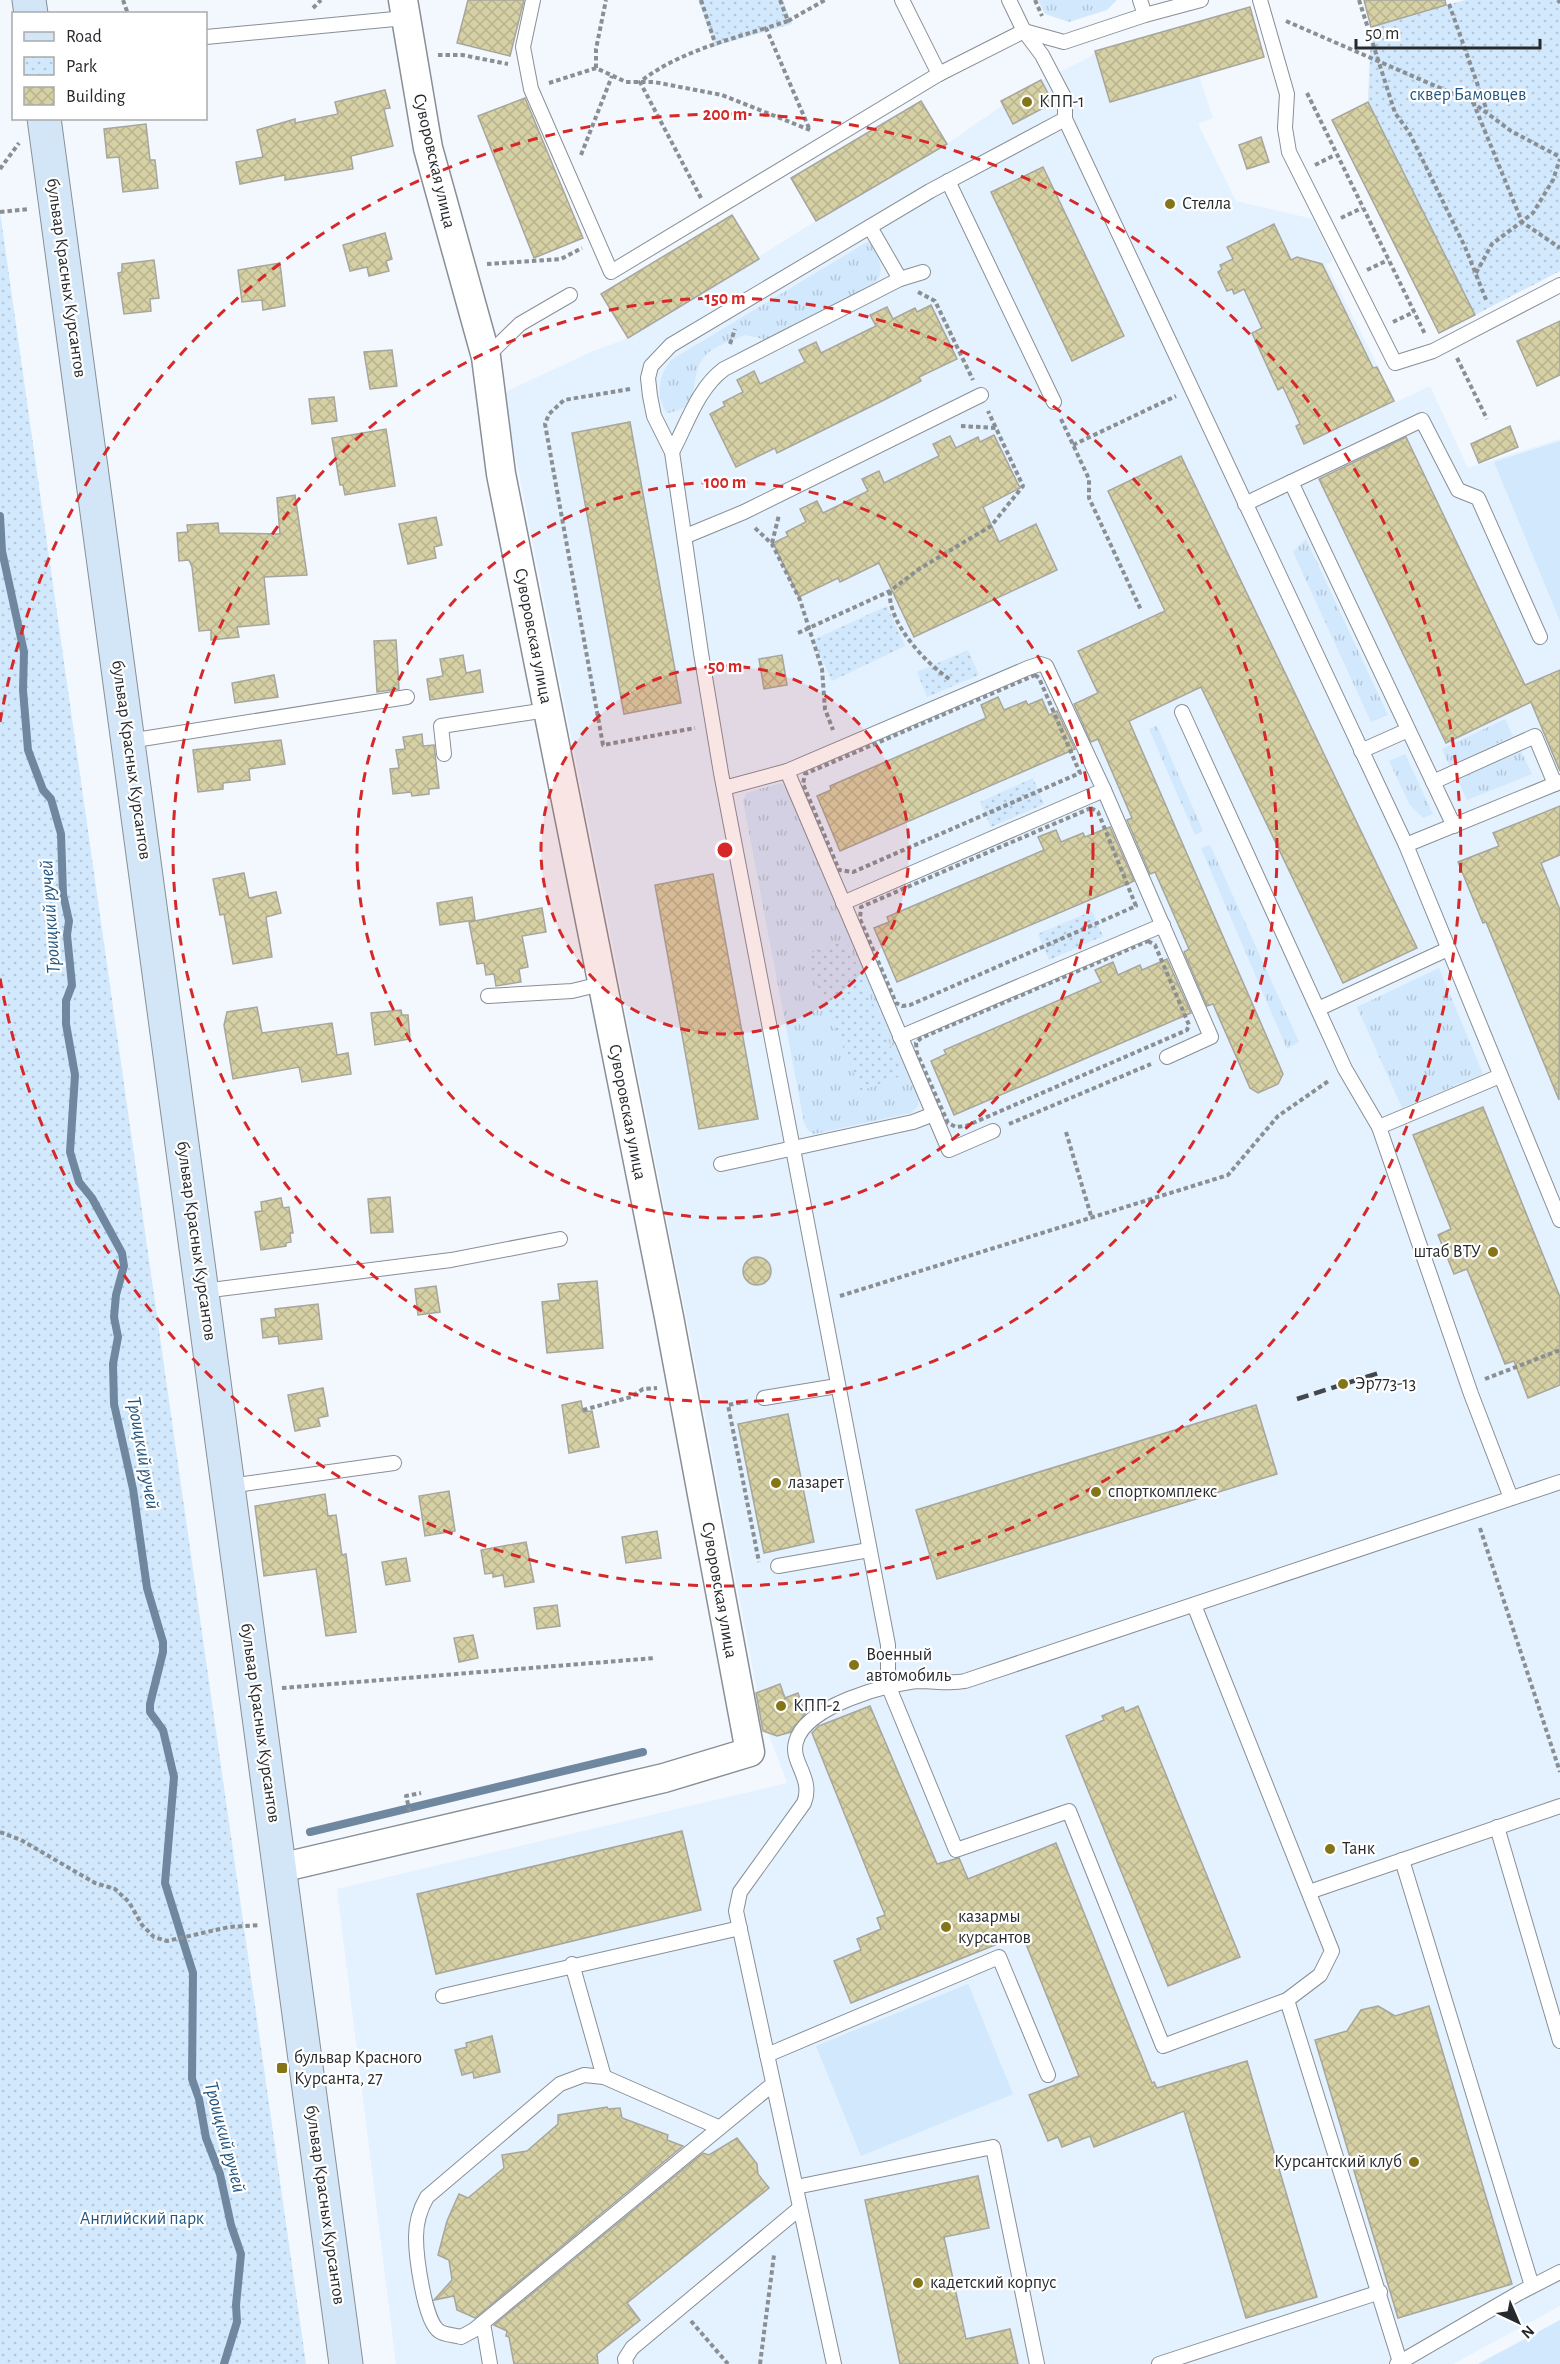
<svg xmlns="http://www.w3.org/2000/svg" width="1560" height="2364" viewBox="0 0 1560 2364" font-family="'Alegreya Sans',sans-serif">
<defs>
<pattern id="grass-tufts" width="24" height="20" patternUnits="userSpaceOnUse" patternTransform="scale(1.5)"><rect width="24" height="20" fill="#d2e8fc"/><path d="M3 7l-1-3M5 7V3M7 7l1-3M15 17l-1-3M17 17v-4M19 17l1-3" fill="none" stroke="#b4c7d8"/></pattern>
<pattern id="park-dots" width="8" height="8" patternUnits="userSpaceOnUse" patternTransform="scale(1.5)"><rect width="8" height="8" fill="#d2e8fc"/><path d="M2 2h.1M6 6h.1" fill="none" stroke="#b4c7d8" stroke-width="1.8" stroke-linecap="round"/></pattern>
<pattern id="building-cross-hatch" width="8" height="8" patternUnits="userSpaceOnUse" patternTransform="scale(1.5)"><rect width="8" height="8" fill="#d6d0a5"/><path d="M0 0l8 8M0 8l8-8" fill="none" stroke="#b8b38e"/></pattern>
</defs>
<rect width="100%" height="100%" fill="#f2f8fe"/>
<polygon fill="#e4f1fe" points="1095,51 1110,102 1199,76 1213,118 1198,124 1236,201 1313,219 1333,261 1326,264 1396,402 1430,386 1468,468 1560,439 1560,2306 1453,2364 396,2364 337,1889 787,1783 769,1735 759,1728 755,1717 761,1714 754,1693 757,1692 690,1336 503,393 591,352 628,338 816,221 947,144 1003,105 1001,101 1090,57"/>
<g fill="url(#grass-tufts)">
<polygon points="1038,0 1117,0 1107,10 1069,22 1045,14"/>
<path d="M869,241c6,10 14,21 11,34 -4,18 -93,56 -113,65l-22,-5c-12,5 -34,12 -41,22 -18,24 2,50 -37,56 -12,-17 -8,-38 4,-53z"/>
<polygon points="1306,539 1388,715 1371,722 1293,552"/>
<polygon points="1505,719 1513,736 1449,766 1442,749"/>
<polygon points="1157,726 1203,831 1195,835 1149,729"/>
<polygon points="1520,749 1532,774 1467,800 1457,779"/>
<polygon points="1405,754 1433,814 1423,818 1410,805 1389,761"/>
<polygon points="781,783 788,789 822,870 820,871 822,875 825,874 919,1098 918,1106 911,1113 814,1134 808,1130 804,1122 743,801 746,793"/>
<polygon points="1210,845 1299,1042 1287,1049 1201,848"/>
<polygon points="1439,968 1483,1074 1402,1108 1357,1007"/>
</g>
<g fill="url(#park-dots)">
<polygon points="698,0 783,0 792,24 715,46"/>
<polygon points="1465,0 1560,0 1560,271 1475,315 1368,102 1371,27"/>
<polygon points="0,212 306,2364 0,2364"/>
<polygon points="887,606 905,646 832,681 813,640"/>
<polygon points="968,650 979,675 927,697 917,672"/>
<polygon points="1033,778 1044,804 991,827 980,802"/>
<polygon points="1092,911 1103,936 1049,960 1038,934"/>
<polygon points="846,940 903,1075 861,1091 805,955"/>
</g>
<g fill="#d2e8fc">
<polygon points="1560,441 1560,621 1494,462"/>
<polygon points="968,1984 1013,2094 861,2156 816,2046"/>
<polygon points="1560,2320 1560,2364 1478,2364"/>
</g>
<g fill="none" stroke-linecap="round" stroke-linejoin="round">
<g stroke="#70889f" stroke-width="8">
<polyline points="0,516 2,551 24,652 23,690 28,750 43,790 51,799 61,834 63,894 69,921 67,935 72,985 66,1001 66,1024 75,1075 70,1152 79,1182 92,1198 122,1253 124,1266 116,1295 114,1317 118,1337 113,1364 114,1404 133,1489 147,1588 163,1642 163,1652 150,1704 150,1712 163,1730 174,1777 165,1883 193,1973 192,2079 199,2099 206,2138 220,2174 231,2225 241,2254 236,2305 237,2322 224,2364"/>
<polyline points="310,1832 643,1752"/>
</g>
</g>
<g fill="url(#building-cross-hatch)" stroke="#a7a69d" stroke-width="1.5">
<polygon points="468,0 524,0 510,56 457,43"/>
<polygon points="1364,0 1445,0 1446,5 1371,27"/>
<polygon points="1250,7 1264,57 1110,102 1095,51"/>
<polygon points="1041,80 1053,103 1013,124 1001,101"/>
<polygon points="385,90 390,108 384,109 393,146 351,156 353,169 285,180 285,175 240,184 236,162 263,157 257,130 295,119 295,123 338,114 335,102"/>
<polygon points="525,98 583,238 534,258 478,116"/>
<polygon points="921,101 947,144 816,221 791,178"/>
<polygon points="1368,102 1475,315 1439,333 1332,120"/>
<polygon points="146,124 150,160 155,160 158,188 123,192 119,157 107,158 104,129"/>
<polygon points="1261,137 1269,162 1247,169 1239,145"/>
<polygon points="1043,167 1124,336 1072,361 991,192"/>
<polygon points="732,215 759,259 628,338 601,294"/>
<polygon points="1274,224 1291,260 1297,257 1322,264 1373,368 1377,367 1394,401 1304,444 1296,426 1300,424 1283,387 1278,390 1252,333 1262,328 1244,289 1234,294 1232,289 1227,291 1218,272 1222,269 1220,265 1233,259 1227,247"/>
<polygon points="385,233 392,259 386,261 389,271 369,276 367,267 350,271 343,245"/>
<polygon points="154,260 159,298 150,299 151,311 124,314 118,273 122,272 122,264"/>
<polygon points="280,263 285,306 263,310 262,300 242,302 238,270"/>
<polygon points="931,305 957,359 919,377 921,381 886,399 777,453 775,448 736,467 710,414 725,406 723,402 743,392 737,380 754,371 760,384 805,362 799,350 816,342 821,353 876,326 870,315 887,307 893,319 915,308 917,312"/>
<polygon points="1560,321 1560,375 1537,386 1517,341"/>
<polygon points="392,350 397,386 370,389 364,352"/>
<polygon points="334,397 337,421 312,424 309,399"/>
<polygon points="630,422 681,703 624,714 572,433"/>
<polygon points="1510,426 1518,447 1479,463 1471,444"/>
<polygon points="386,429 395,486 345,495 343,485 340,485 332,438"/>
<polygon points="994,435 1020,488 983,507 999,542 1036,524 1057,570 914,637 879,563 840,582 838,578 799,597 773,543 788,536 786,532 806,522 800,509 817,501 823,513 868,491 862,479 879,471 884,483 939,456 933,444 950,436 956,448 978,437 980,442"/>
<polygon points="1406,437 1525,685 1560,670 1560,771 1531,702 1446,743 1319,479"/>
<polygon points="1181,456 1417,948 1343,983 1201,687 1129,721 1283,1074 1278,1084 1258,1093 1250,1088 1213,1004 1207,1006 1184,952 1189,949 1155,872 1150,874 1127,820 1132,818 1098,739 1091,742 1074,704 1098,693 1078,651 1165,611 1108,491"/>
<polygon points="295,495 307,575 264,577 269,624 237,627 239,637 211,640 211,630 199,631 192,567 189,560 179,561 177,533 188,532 187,525 218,523 219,533 280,534 277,498"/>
<polygon points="436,517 442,545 434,547 436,558 408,564 399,524"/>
<polygon points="396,640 399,689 377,692 374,641"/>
<polygon points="463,655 466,673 480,670 483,692 430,700 427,679 443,676 440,659"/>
<polygon points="782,655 787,685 764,689 759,659"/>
<polygon points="274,675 278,697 235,703 232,683"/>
<polygon points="998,697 1004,710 1026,701 1028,705 1042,699 1049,715 1057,711 1075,749 840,851 817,796 831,790 830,786 986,718 981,705"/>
<polygon points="422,734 423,746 434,745 439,788 429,789 429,794 412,796 411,792 393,794 390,769 399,768 396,750 405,749 403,737"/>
<polygon points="281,740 285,764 249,769 250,780 223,783 223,789 198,792 193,750"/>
<polygon points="1560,806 1560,855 1541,863 1560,910 1559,1100 1486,922 1483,923 1458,862 1499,846 1493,833"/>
<polygon points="1110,827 1134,881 897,982 874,928 889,922 887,917 1044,850 1038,837 1056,830 1061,842 1083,833 1085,837"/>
<polygon points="244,873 249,898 276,892 281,913 266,917 272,957 233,964 224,914 220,915 213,879"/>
<polygon points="713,874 758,1119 699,1129 655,885"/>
<polygon points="472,897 475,920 440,925 437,903"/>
<polygon points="542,908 546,932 522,936 528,967 519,969 521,982 496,986 494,974 486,975 484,963 477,964 469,922"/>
<polygon points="1167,959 1191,1013 954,1115 931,1061 946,1054 944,1050 1101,982 1095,970 1113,962 1118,975 1140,965 1142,970"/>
<polygon points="257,1007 262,1033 332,1023 337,1055 348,1053 351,1074 302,1082 299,1067 233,1079 224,1025 227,1012"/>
<polygon points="401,1010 402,1015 408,1015 410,1039 375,1045 371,1013"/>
<polygon points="1483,1107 1560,1297 1560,1385 1528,1398 1514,1361 1505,1364 1467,1269 1454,1274 1438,1235 1451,1229 1413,1135"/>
<polygon points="390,1197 393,1232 371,1233 368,1199"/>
<polygon points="281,1198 283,1208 289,1207 293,1233 290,1233 291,1242 286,1243 286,1246 261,1250 255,1212 262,1211 261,1202"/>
<circle cx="757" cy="1271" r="14"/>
<polygon points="597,1281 603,1348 547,1353 542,1302 560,1300 558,1284"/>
<polygon points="436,1286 440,1312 418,1315 415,1289"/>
<polygon points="318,1304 322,1339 279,1344 278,1336 263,1338 261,1319 276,1317 275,1309"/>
<polygon points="323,1388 328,1416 318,1418 320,1426 295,1431 288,1395"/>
<polygon points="581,1401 583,1412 592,1411 599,1447 569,1453 562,1405"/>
<polygon points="1256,1405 1277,1474 937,1579 916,1510"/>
<polygon points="788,1414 814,1542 764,1553 738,1424"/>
<polygon points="449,1491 455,1531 425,1536 419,1496"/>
<polygon points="325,1494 328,1516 336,1515 342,1555 346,1554 356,1632 326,1636 316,1569 264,1576 255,1506"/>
<polygon points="657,1531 661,1558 626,1563 622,1537"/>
<polygon points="526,1542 534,1582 505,1587 503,1575 493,1577 493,1573 485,1574 481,1550"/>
<polygon points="406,1558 410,1581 386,1585 382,1562"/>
<polygon points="557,1605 560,1626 537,1629 534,1608"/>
<polygon points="473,1635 478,1658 459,1662 454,1638"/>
<polygon points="780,1684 785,1698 798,1693 805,1714 791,1732 777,1736 763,1731 756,1693"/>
<polygon points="870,1706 937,1864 959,1858 968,1879 1056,1843 1152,2083 1154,2082 1157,2088 1247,2061 1317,2297 1246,2318 1184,2111 1094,2147 1090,2136 1062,2147 1058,2137 1048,2141 1029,2095 1079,2076 1022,1934 851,2003 834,1961 861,1950 857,1939 881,1929 877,1918 885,1915 812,1733 819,1726"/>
<polygon points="1138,1706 1240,1957 1168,1986 1066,1736 1104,1720 1102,1716 1123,1707 1125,1712"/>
<polygon points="682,1831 701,1910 436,1974 417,1894"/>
<polygon points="1378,2006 1395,2016 1429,2006 1512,2284 1398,2318 1315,2040 1347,2031 1361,2010"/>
<polygon points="492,2036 500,2072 474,2078 473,2072 462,2075 455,2050 467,2047 466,2043"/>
<polygon points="607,2107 608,2109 620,2108 622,2118 668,2135 667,2140 683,2146 475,2318 457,2310 454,2296 434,2300 452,2280 449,2260 438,2255 447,2221 459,2194 468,2198 504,2168 502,2155 527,2151 558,2124 558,2115"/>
<polygon points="737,2138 757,2164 758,2174 769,2188 627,2303 640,2320 597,2354 598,2364 514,2364 509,2337 506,2336 507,2331 494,2325 703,2153 709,2155"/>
<polygon points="978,2176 989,2228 944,2237 966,2339 1010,2329 1018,2364 900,2364 865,2200"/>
</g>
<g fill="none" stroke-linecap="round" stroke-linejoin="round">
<g stroke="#888f95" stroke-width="16">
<g id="lane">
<polyline points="533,0 523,47 531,89 611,272 939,74 1024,31 1064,42 1145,15 1201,0"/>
<polyline points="902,0 939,74"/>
<polyline points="1009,0 1024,31 1042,55 1065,99 1065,119 1406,845 1560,1220"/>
<polyline points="1140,0 1145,15"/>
<polyline points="1260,0 1287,94 1285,128 1289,152 1395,363 1433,351 1560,285"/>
<polyline points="206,37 405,18"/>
<polyline points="1065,119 930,191 671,345 651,366 648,378 650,396 654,416 672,452 701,653 721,773 888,1645 888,1685 956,1850 1069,1811 1163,2046 1287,2000"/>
<polyline points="948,181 1054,402"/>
<polyline points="870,227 900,279"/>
<polyline points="486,357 520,324 570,295"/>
<path d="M672,452c15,-28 26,-64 52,-83l176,-90 23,-7"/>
<polyline points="1291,482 1422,420 1458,490 1478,498 1540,637"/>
<polyline points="1245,504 1291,482 1454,826"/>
<polyline points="686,536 744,512 981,395"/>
<polyline points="1182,712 1345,1069 1379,1127 1471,1394 1511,1498"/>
<polyline points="129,741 407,697"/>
<polyline points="1361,751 1408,730"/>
<polyline points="444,754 441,726 547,710"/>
<polyline points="787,771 949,1150 993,1131"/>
<polyline points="1433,782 1535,736 1555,784"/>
<polyline points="724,788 787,771 1028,668 1040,664 1046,666 1104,790 1211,1037 1167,1057"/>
<polyline points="1406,845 1560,782"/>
<polyline points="843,903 1104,790"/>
<polyline points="488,996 572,991 601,984"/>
<polyline points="1318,1009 1448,949"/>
<polyline points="900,1037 1163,925"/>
<polyline points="1379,1127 1500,1076"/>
<polyline points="721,1164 913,1122 934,1114"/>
<polyline points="203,1291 451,1260 560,1239"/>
<polyline points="764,1398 837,1386"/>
<polyline points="229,1486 394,1463"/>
<polyline points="778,1566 869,1550"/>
<polyline points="1194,1605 1332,1951 1320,1975 1287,2000 1400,2362"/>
<polyline points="1497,1827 1560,2041"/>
<polyline points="1402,1860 1532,2286"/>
<polyline points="1309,1892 1560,1806"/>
<polyline points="572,1964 604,2077"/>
<polyline points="443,1996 740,1928"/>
<polyline points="767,2055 999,1957 1048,2075"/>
<path d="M718,2127l-114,-50 -20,-2 -24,9 -133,113c-7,12 -11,26 -11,40 0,18 8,84 23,94 5,4 16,4 22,6l13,-7 299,-246"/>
<polyline points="796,2187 993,2147 1037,2364"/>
<polyline points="483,2323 490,2364"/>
<polyline points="626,2364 625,2359 632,2348 800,2208"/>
<path d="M834,2364l-98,-453 4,-19 64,-89c10,-25 -14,-41 -8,-61 9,-36 92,-59 124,-61 15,0 30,3 45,0l595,-199"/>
<polyline points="1159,2364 1380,2292"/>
<polyline points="1397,2364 1519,2293 1560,2272"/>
</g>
</g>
<g stroke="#888f95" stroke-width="31">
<polyline id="street" points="280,1868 664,1778 750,1752 669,1317 501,474 486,357 428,148 403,0"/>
</g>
<g stroke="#888f95" stroke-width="35">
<g id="secondary">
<polyline points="29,0 31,14"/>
<polyline points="44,118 346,2364"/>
</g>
</g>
<g stroke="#8a8f93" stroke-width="4" stroke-dasharray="4.5 3" stroke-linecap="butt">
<polyline points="123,0 128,14"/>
<polyline points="701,0 715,43"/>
<polyline points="780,0 788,21 825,0"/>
<polyline points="1035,0 1042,16"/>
<polyline points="1359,0 1395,113 1409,132 1465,247 1487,302"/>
<polyline points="1558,0 1560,3"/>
<polyline points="1449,4 1487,111"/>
<polyline points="313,8 321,0"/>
<polyline points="788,21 766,28 809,128"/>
<polyline points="1286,21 1472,102 1511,131 1560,157"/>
<polyline points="438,55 462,55 508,64"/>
<polyline points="596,68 596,49 606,0"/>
<polyline points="549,83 596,68 626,82 654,82 722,95 810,130"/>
<polyline points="1307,93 1425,334"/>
<polyline points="1473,102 1522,222 1560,248"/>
<polyline points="581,155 612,76"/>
<polyline points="1315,165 1335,155"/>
<polyline points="0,169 19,143"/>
<path d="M701,198l-61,-116c35,-28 84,-41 126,-54"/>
<polyline points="0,212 29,209"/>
<polyline points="1341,218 1362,208"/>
<polyline points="487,264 561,259 582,248"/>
<polyline points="1367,270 1388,260"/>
<polyline points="1476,273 1492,244 1533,213 1553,180 1560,159"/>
<polyline points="918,292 935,301 973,380"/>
<polyline points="1393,322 1414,312"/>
<polyline points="730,344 735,329"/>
<polyline points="1457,358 1487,419"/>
<polyline points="630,389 564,400 549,414 545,424 603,745 695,728"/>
<polyline points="1061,419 1089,479 1089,498 1141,610"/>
<polyline points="961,426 997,428"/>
<polyline points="1073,445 1176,396"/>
<polyline points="755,528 772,544 800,600 822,669 825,709 833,730"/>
<polyline points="772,543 779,515"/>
<path d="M890,591c-3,31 36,73 61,89"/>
<polyline points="798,633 890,591 919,569 991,526 1023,486 988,411"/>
<polygon points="1035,675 1039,678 1080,773 853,872 839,870 803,784 805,774"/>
<polygon points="1091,808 1098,812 1136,906 910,1005 902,1006 896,1003 860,919 861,907"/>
<polygon points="1148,941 1155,945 1189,1025 1187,1030 966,1126 956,1127 948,1123 917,1053 916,1043 921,1038"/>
<polyline points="1009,1124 1151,1064"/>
<polyline points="1066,1132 1092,1219"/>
<polyline points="840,1296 1228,1175 1278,1116 1330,1080"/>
<polyline points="1485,1379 1560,1350"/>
<polyline points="748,1401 728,1405 759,1562"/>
<polyline points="583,1410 631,1397 643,1389 657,1388"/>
<polyline points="1480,1528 1560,1772"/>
<polyline points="282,1688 655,1658"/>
<polyline points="410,1812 406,1796 421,1793"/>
<polyline points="0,1832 21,1840 95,1883 115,1889 129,1902 142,1925 154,1937 167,1941 229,1927 260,1925"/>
<polyline points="691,2321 728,2364"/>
<polyline points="760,2364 774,2255"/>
</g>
<use href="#lane" stroke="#fff" stroke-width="14"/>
<use href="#street" stroke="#fff" stroke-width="28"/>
<use href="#secondary" stroke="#d2e6f8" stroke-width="33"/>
<polyline stroke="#43464a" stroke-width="4.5" stroke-dasharray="12 6" stroke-linecap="butt" points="1297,1399 1382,1372"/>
</g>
<circle cx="725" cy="850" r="184" fill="#d62828" fill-opacity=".12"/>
<g fill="none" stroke="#d62828" stroke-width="3" stroke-dasharray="10 8">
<circle cx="725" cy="850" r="184"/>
<circle cx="725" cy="850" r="368"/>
<circle cx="725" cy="850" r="552"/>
<path d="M0 722A736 736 0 1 1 0 978"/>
</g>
<g fill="#837518" stroke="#fff" stroke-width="2">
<circle cx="1027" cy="102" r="6"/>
<circle cx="1170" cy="204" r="6"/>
<circle cx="1493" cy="1252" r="6"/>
<circle cx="1343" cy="1384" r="6"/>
<circle cx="776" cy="1483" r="6"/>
<circle cx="1096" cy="1492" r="6"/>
<circle cx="854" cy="1665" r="6"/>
<circle cx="781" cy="1706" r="6"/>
<circle cx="1330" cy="1849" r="6"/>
<circle cx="946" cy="1927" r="6"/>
<rect x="276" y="2062" width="12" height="12" rx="3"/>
<circle cx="1414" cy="2162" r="6"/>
<circle cx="918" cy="2283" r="6"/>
</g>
<g text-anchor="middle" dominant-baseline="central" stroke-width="4.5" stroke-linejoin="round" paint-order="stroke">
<g font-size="18" fill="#24567f" stroke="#fff">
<text x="1468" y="95">сквер Бамовцев</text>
<text x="142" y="2219">Английский парк</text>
</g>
<g font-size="18" fill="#272a2d" stroke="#fff" text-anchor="start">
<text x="1039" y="102">КПП-1</text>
<text x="1182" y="204">Стелла</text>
<text x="1481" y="1252" text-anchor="end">штаб ВТУ</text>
<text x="1355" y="1384">Эр773-13</text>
<text x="788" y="1483">лазарет</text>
<text x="1108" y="1492">спорткомплекс</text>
<text x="866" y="1655">Военный<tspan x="866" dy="21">автомобиль</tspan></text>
<text x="793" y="1706">КПП-2</text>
<text x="1342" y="1849">Танк</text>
<text x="958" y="1917">казармы<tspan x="958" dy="21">курсантов</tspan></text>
<text x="294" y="2058">бульвар Красного<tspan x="294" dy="21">Курсанта, 27</tspan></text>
<text x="1402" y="2162" text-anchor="end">Курсантский клуб</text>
<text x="930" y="2283">кадетский корпус</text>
</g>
<g font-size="18" fill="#272a2d" stroke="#fff">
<text transform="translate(434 161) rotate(77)">Суворовская улица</text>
<text transform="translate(66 278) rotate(82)">бульвар Красных Курсантов</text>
<text transform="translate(533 636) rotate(79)">Суворовская улица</text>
<text transform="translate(131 760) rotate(82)">бульвар Красных Курсантов</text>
<text transform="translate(627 1112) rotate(79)">Суворовская улица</text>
<text transform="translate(196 1241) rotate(82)">бульвар Красных Курсантов</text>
<text transform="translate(719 1590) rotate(80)">Суворовская улица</text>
<text transform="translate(260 1723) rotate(82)">бульвар Красных Курсантов</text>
<text transform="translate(325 2205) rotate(82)">бульвар Красных Курсантов</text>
</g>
<g font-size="20" font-style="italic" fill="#245680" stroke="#fff">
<text transform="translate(50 917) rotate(-94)">Троицкий ручей</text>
<text transform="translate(143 1453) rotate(80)">Троицкий ручей</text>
<text transform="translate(225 2137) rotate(75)">Троицкий ручей</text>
</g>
</g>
<circle cx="725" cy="850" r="9" fill="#d62828" stroke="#fff" stroke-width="3"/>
<g font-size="18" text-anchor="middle" font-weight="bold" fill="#d62828" stroke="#fff" stroke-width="4.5" stroke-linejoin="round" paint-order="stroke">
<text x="725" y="120">200 m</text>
<text x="725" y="304">150 m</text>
<text x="725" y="488">100 m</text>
<text x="725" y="672">50 m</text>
</g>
<rect x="12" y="12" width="195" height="108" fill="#ffffff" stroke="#a9aaab" stroke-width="1.5"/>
<rect x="24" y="32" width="30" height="9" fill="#d2e6f8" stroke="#a9aaab" stroke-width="1.5"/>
<text x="66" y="42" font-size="18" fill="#272a2d">Road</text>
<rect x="24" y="57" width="30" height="18" fill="url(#park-dots)" stroke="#a9aaab" stroke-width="1.5"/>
<text x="66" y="72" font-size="18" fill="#272a2d">Park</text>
<rect x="24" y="87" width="30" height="18" fill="url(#building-cross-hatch)" stroke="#a9aaab" stroke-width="1.5"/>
<text x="66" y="102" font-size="18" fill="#272a2d">Building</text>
<g transform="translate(1518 2322) rotate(136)" stroke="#ffffff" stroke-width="4.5" paint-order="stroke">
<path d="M0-4.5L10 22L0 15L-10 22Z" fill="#272a2d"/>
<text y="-9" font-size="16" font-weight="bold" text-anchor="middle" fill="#272a2d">N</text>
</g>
<path d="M1356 39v9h184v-9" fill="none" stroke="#272a2d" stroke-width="3"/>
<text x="1365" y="39" font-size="18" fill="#272a2d" stroke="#ffffff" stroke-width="4.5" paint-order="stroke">50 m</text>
</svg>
